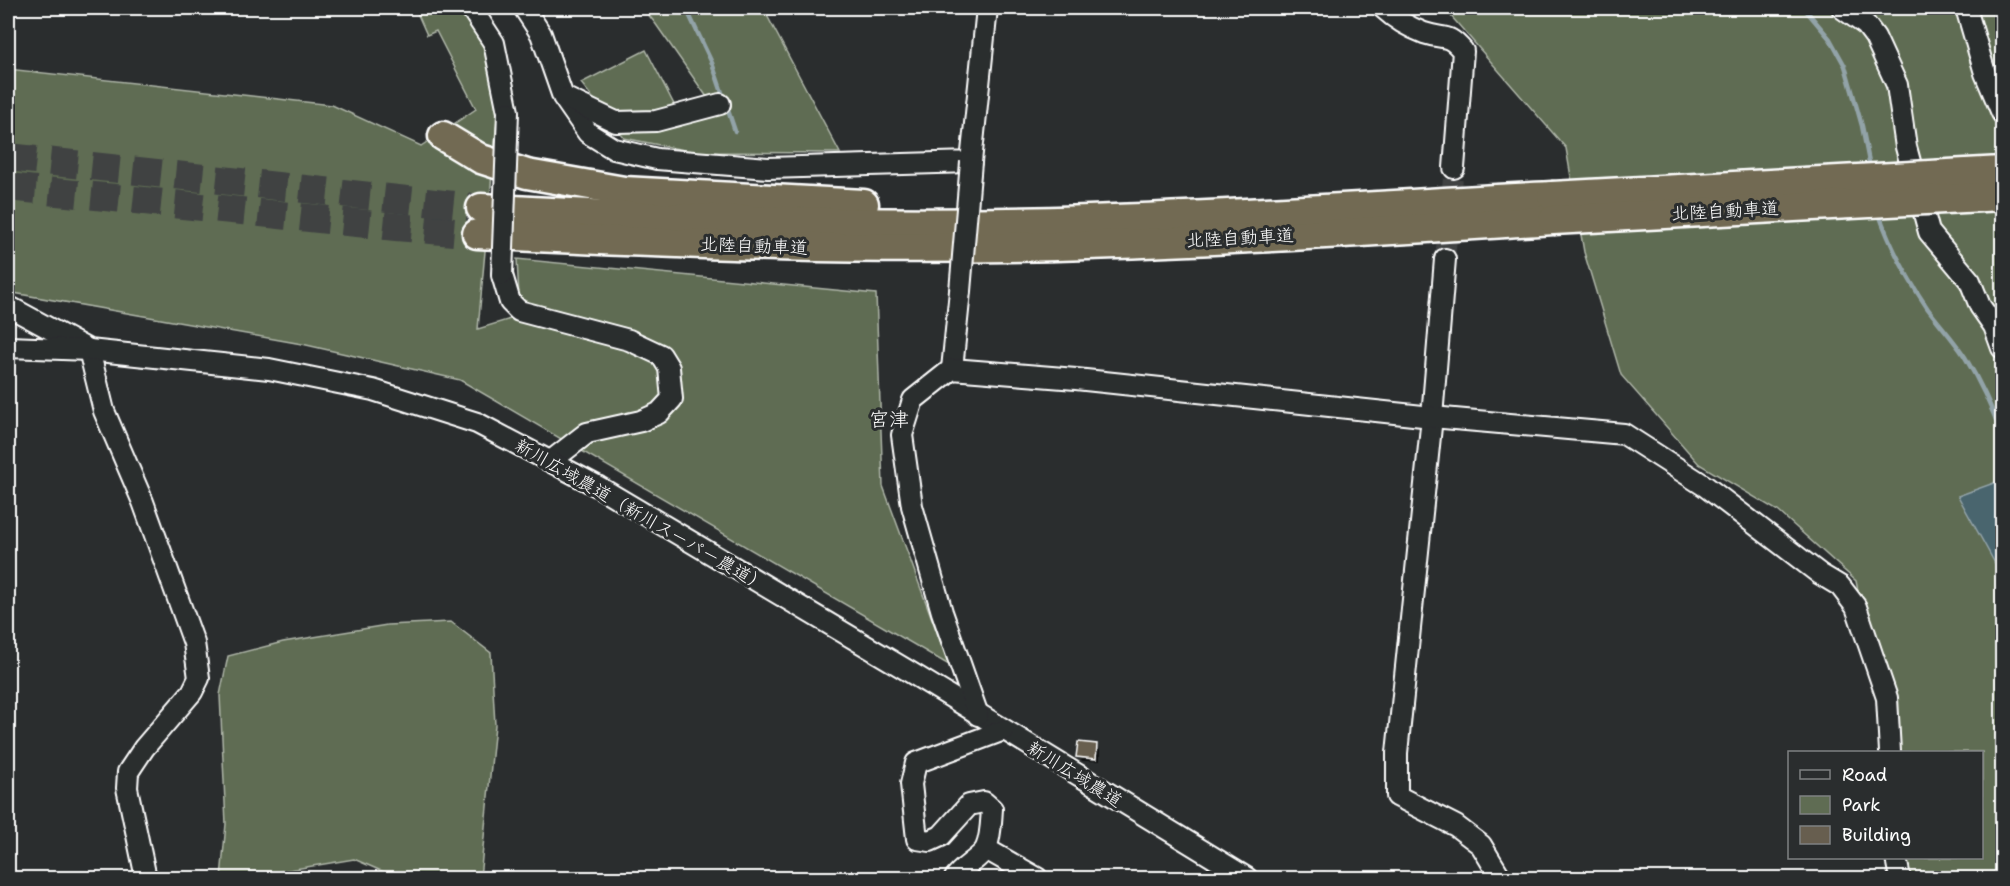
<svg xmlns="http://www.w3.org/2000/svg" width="2010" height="886" viewBox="0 0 2010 886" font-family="'Shantell Sans','Klee One',sans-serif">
<defs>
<filter id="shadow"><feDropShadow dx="5.5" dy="5.5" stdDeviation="0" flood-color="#0009"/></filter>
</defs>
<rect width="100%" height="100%" fill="#2a2d2e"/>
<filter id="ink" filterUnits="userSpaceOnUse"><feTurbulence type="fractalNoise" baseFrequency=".0167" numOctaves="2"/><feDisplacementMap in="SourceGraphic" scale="12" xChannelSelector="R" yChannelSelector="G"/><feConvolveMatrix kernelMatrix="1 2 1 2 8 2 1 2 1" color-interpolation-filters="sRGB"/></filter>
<g filter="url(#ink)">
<g fill="#5f6c53" stroke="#afb6a9" stroke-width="1.5">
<polygon points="415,8 478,8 503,52 478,329 520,316 517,259 876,294 883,486 949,665 460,380 302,344 8,292 8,69 332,105 421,146 476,109 436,31 427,35"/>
<polygon points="643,8 763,8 840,153 694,152 624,138 581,83 646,50 682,120 714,107 655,23"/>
<polygon points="1444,8 2002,8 2002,878 1903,878 1903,858 1982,858 1982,752 1891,752 1856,581 1778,511 1699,464 1621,375 1584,252 1566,148"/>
<polygon points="451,622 491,653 495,725 480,878 391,878 386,873 354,859 241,878 221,878 226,824 220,695 228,656 283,642 387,625"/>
<polygon points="1324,872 1344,878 1274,878"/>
</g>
<polygon fill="#4a656e" stroke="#92a3a8" stroke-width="1.5" points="2002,480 2002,576 1958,496"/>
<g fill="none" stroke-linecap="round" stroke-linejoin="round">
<g stroke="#92a3a8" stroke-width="4.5">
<polyline points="686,8 712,63 735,131"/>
<polyline points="1804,8 1830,39 1845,66 1862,126 1870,167"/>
<path d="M1878,211c12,35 29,67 50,98 12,16 26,31 37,48 15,25 27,51 37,78"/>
</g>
</g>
<polygon fill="#675e4f" stroke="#fff" stroke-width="1.5" filter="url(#shadow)" points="1078,742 1097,744 1096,759 1076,757"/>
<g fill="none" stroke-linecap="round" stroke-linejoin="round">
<polyline stroke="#3f4243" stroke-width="20" stroke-dasharray="20 10" stroke-linecap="butt" points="1445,259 1454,168"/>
<g stroke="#3f4243" stroke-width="28" stroke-dasharray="28 14" stroke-linecap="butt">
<polyline points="8,157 481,208"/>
<polyline points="8,187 396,227 477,234"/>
</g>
<g stroke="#fff" stroke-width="24">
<g id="minor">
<polyline points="471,8 494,43 508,112"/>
<polyline points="524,8 541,34 563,97 588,133 614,149 657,159 768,168 971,162 987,8"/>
<path d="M1383,8c13,12 25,19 41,25 21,7 23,-1 39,18l-9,117"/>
<polyline points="1842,8 1866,25 1875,37 1897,85 1906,147 1929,232 1970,281 1980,306 1994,326 2002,348"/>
<polyline points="1966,8 1985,73 2002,113"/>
<polyline points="566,98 616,122 656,121 720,104"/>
<polyline points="1445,259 1432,417 1397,753 1397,796 1456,826 1481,845 1501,878"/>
<polyline points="502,275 510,302 519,311 629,340 661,355 669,368 672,399 659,413 641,421 587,433 551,461"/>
<polyline points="8,306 89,350 104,411 143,502 194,643 199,678 192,692 144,748 128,772 127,788 146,878"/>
<polyline points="8,347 89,350 269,369 373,390 477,423 599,487 905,669 1247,878"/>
<polyline points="952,369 960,291"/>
<polyline points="978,715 942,612 912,506 902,435 913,400 952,369 1076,379 1432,417 1624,434 1705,486 1820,574 1840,586 1856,607 1887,698 1890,752"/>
<polyline points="986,849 1037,878"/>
<polyline points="1896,858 1900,878"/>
<path d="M955,878c7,-11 26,-20 31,-30 5,-11 5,-27 6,-39l-8,-7 -15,3 -28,31 -11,5 -13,-2 -6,-55 5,-21 88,-33"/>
</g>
</g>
<g stroke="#fff" stroke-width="33">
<g id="highway">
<polyline points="443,136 481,159 527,174 624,191 864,204"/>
<path d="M481,208c203,12 406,19 608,12 155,-5 309,-16 463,-24"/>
<path d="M477,234c204,11 407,18 611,11 155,-5 310,-15 465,-25"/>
</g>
</g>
<use href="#minor" stroke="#2a2d2e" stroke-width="20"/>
<use href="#highway" stroke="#726b52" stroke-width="28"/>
<g stroke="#fff" stroke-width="24" stroke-linecap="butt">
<g id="minor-bridge">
<polyline points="502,275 508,112"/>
<polyline points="960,291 971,162"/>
</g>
</g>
<g stroke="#fff" stroke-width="33" stroke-linecap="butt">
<g id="highway-bridge">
<polyline points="1552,196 2002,171"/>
<polyline points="1553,220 2002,196"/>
</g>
</g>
<use href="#minor-bridge" stroke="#2a2d2e" stroke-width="20"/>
<use href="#highway-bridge" stroke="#726b52" stroke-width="28"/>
</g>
</g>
<g text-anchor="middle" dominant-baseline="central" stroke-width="6" stroke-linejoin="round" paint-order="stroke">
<g font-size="18" fill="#fff" stroke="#2a2d2e">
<text transform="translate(1725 211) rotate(-3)">北陸自動車道</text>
<text transform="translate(1240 238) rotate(-3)">北陸自動車道</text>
<text transform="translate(754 246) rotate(2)">北陸自動車道</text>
<text transform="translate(641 515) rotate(30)">新川広域農道（新川スーパー農道）</text>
<text transform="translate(1075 774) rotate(32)">新川広域農道</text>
</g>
<g font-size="20" fill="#fff" stroke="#2a2d2e">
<text x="889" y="419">宮津</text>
</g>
</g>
<rect width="2010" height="886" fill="none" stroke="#2a2d2e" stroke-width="30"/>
<rect x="15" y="15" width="1980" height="856" fill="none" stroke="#fff" stroke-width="2" filter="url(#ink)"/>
<rect x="1788" y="751" width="195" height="108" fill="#2a2d2e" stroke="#7f8182" stroke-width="1.5"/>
<rect x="1800" y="770" width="30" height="9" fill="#2a2d2e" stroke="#7f8182" stroke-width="1.5"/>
<text x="1842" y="781" font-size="18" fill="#ffffff">Road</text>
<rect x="1800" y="796" width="30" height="18" fill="#5f6c53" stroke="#7f8182" stroke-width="1.5"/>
<text x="1842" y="811" font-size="18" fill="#ffffff">Park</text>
<rect x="1800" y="826" width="30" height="18" fill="#675e4f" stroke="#7f8182" stroke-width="1.5"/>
<text x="1842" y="841" font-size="18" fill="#ffffff">Building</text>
</svg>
